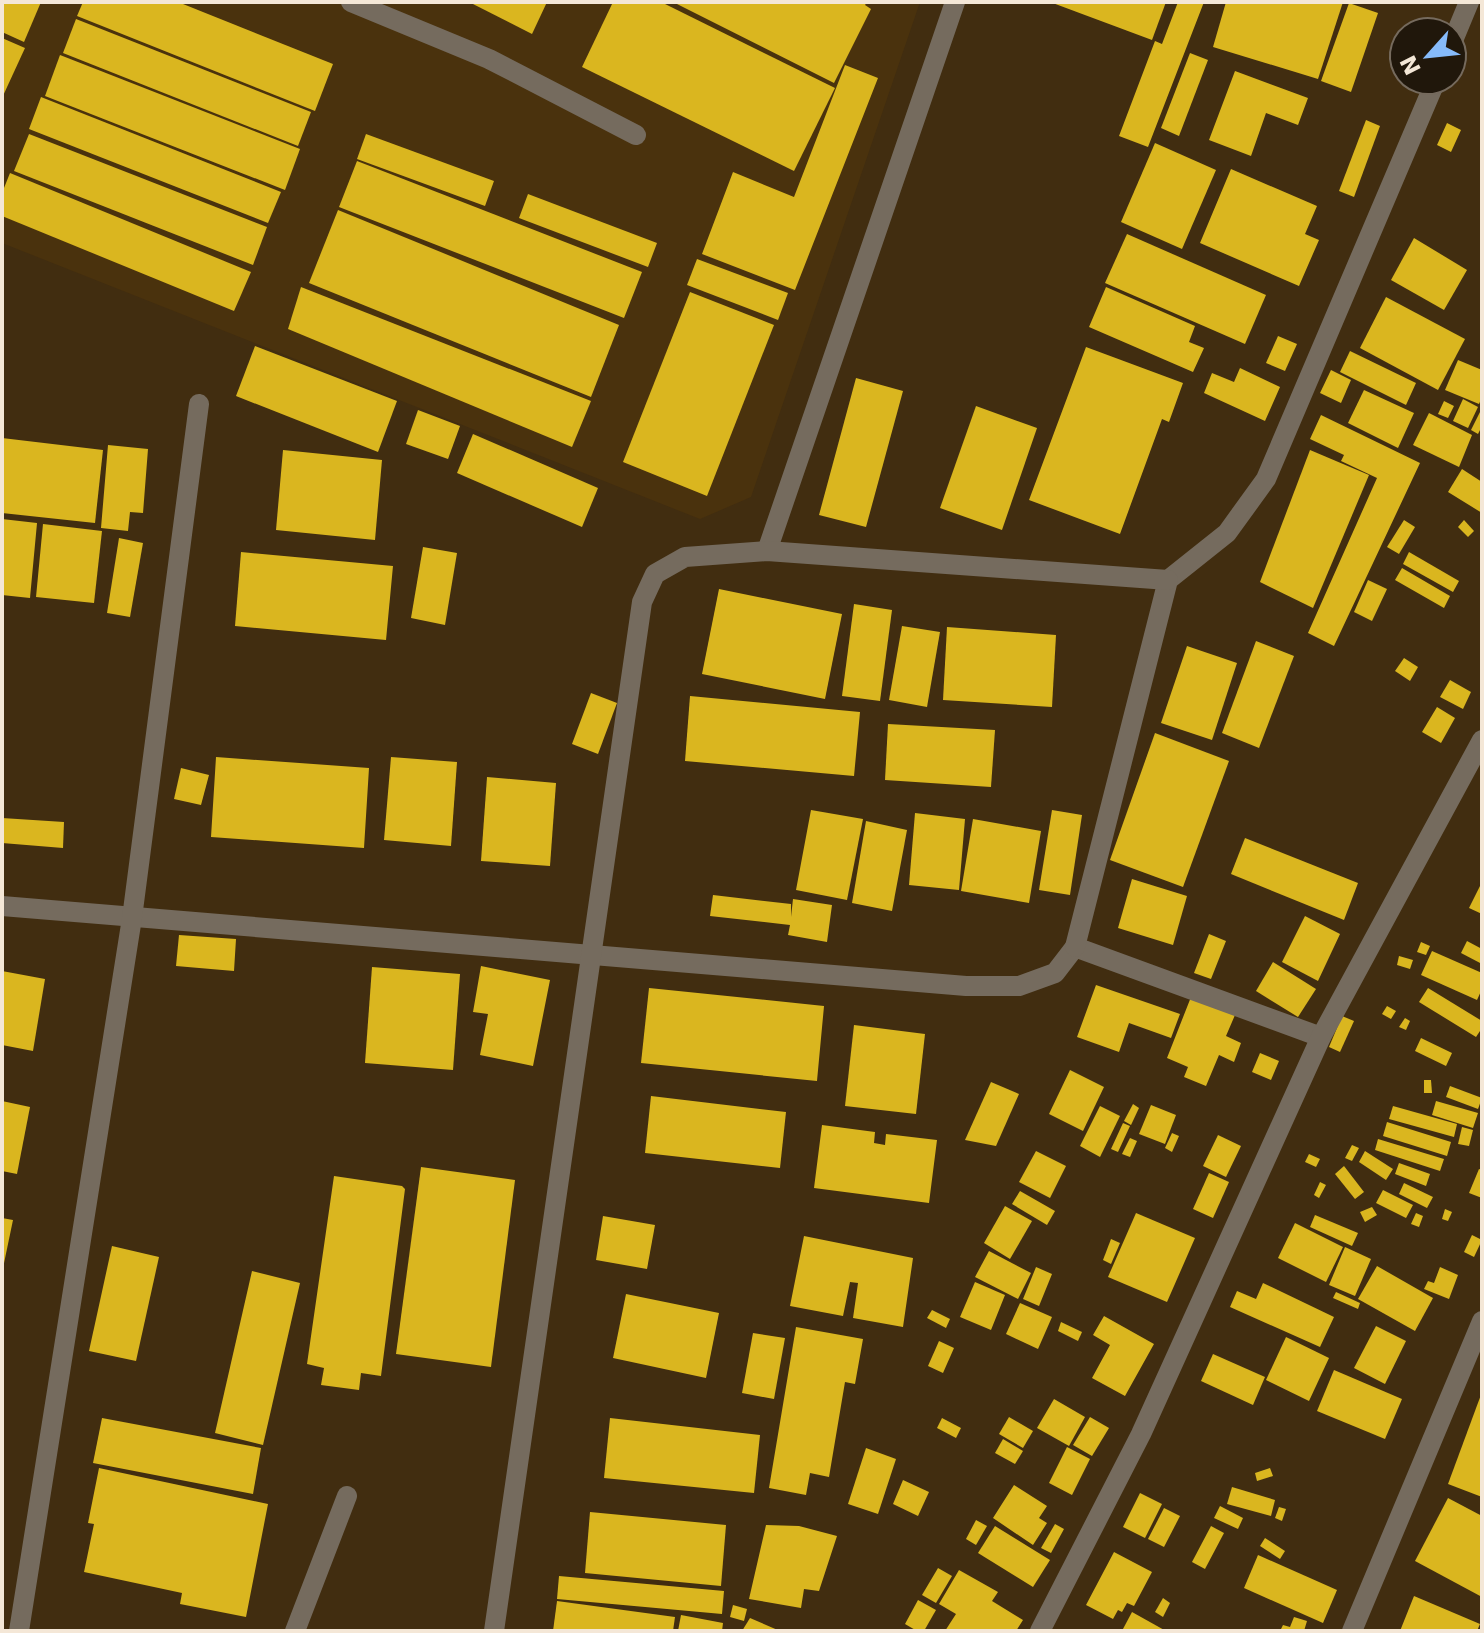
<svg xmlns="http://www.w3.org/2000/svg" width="1484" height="1633" viewBox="0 0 1484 1633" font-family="'DejaVu Sans',sans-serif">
<rect width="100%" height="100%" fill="#412d10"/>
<polygon fill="#4a320d" points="2,2 920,2 751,497 700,519 2,243"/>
<g fill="#dab61f">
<polygon points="2,2 41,2 24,42 2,32"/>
<polygon points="83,2 178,2 333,64 315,111 77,16"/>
<polygon points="469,2 547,2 532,34"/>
<polygon points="613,2 661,2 835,88 794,171 582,67"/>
<polygon points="673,2 867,2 865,5 871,9 834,83"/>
<polygon points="1050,2 1166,2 1152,40"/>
<polygon points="1178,2 1204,2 1148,147 1119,136 1155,41 1162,44"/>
<polygon points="1226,2 1343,2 1318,79 1213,47"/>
<polygon points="1349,3 1378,13 1351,92 1321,81"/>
<polygon points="76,19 311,112 298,146 63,53"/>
<polygon points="2,38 25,48 2,98"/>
<polygon points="1190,53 1208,60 1179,136 1161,128"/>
<polygon points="60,55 300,149 285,190 45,96"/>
<polygon points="845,65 878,78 795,290 702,254 733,172 794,197"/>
<polygon points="1235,71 1308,98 1298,125 1266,113 1251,156 1209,140"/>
<polygon points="41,97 281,192 268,223 29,129"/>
<polygon points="1366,120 1380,126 1354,197 1339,191"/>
<polygon points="1447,123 1461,130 1451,152 1437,145"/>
<polygon points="29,134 267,227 253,265 14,171"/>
<polygon points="366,134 494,181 485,206 357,159"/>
<polygon points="1155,143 1216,170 1182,249 1121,222"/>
<polygon points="357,161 642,272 624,318 339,207"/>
<polygon points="1231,169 1317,206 1305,234 1319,240 1299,286 1200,243"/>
<polygon points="10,173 251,272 234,311 2,216 2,193"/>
<polygon points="528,194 657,243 648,267 519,218"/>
<polygon points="338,210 619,325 591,397 309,283"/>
<polygon points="1127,234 1266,295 1245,344 1105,283"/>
<polygon points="1414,238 1467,270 1444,310 1391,280"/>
<polygon points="697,259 788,293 778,320 687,285"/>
<polygon points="301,287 591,401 572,447 288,329"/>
<polygon points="1106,287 1195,326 1189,342 1204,348 1193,372 1089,327"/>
<polygon points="690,292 774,325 707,496 623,462"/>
<polygon points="1386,297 1465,339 1438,390 1360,348"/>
<polygon points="1278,336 1297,344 1285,371 1266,363"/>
<polygon points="255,346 397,401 378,452 236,396"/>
<polygon points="1086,347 1183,383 1169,422 1162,419 1120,534 1029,500"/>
<polygon points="1350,351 1416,383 1406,405 1340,372"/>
<polygon points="1458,360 1482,370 1482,397 1479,404 1445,390"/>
<polygon points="1240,368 1280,387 1265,421 1204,393 1212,373 1234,382"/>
<polygon points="1331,370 1351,380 1341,403 1320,393"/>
<polygon points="856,378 903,391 866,527 819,515"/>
<polygon points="1364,390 1414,413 1398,448 1348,423"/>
<polygon points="1463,399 1478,407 1468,428 1453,421"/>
<polygon points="1444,401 1454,406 1448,418 1438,414"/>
<polygon points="976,406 1037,428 1002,530 940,508"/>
<polygon points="1482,408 1482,426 1478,434 1471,430"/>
<polygon points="418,410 460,426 448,459 406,444"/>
<polygon points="1429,413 1472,435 1459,467 1413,445"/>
<polygon points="1321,415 1420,463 1334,646 1308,633 1377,478 1341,461 1344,455 1310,439"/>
<polygon points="473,434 598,488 582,527 457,473"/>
<polygon points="2,438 103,450 95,523 2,513"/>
<polygon points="108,445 148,449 143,513 130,512 128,531 101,528"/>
<polygon points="283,450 382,460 375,540 276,530"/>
<polygon points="1310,450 1369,475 1313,608 1260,582"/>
<polygon points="1462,469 1482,482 1482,513 1448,492"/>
<polygon points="2,519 37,523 30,598 2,595"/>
<polygon points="1404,520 1415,527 1399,554 1387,547"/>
<polygon points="1464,520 1474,531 1468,537 1458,527"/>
<polygon points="43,524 102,531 94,603 36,597"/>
<polygon points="119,538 143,543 130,617 107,613"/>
<polygon points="423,547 457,553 445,625 411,618"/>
<polygon points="241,552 393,566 386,640 235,626"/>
<polygon points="1409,552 1459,581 1453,592 1403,564"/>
<polygon points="1402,568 1450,596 1444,608 1395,580"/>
<polygon points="1368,580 1387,589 1372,621 1354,612"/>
<polygon points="719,589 842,614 825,699 702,674"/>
<polygon points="854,604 892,610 880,701 842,696"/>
<polygon points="902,626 940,632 927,707 889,700"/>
<polygon points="947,627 1056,635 1052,707 943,700"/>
<polygon points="1256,641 1294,656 1259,748 1222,733"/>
<polygon points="1187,646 1237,663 1212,740 1161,723"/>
<polygon points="1404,658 1418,667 1410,681 1395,671"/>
<polygon points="1450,680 1471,692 1463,709 1440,697"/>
<polygon points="591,693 617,703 598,754 572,744"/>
<polygon points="690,696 860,712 854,776 685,761"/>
<polygon points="1437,707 1455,718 1441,743 1422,732"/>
<polygon points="888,724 995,730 991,787 885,780"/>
<polygon points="1155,733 1229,761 1183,887 1110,860"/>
<polygon points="216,757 369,768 364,848 211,837"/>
<polygon points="391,757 457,762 451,846 384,840"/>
<polygon points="181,768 209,775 201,805 174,799"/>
<polygon points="487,777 556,783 550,866 481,861"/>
<polygon points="811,810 863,819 847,900 796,890"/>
<polygon points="1052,810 1082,815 1070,895 1039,890"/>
<polygon points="915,813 965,819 959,890 909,885"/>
<polygon points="2,818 64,822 63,848 2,843"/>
<polygon points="973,819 1041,831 1029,903 961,891"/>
<polygon points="866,821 907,830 892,911 852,903"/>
<polygon points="1245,838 1358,883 1344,920 1231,874"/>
<polygon points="1132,879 1187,896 1173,945 1118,928"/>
<polygon points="1482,882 1482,914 1469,908"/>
<polygon points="713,895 791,904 791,917 793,899 832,905 827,942 788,935 790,925 710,916"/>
<polygon points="1305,916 1340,934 1318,981 1282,962"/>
<polygon points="1209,934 1226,941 1211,979 1194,973"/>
<polygon points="179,935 236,939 234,971 176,966"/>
<polygon points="1467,941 1482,949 1482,964 1461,953"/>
<polygon points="1421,942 1430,946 1426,955 1417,952"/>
<polygon points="1432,951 1482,973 1482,989 1477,1000 1421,975"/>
<polygon points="1399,956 1413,960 1410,969 1397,965"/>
<polygon points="1273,962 1316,989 1298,1017 1256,991"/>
<polygon points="481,966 550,980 533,1066 480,1055 488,1014 473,1012"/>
<polygon points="372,967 460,974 453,1070 365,1063"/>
<polygon points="2,971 45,979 33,1051 2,1045"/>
<polygon points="1096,985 1180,1014 1171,1038 1129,1023 1119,1052 1077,1037"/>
<polygon points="649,988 824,1006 817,1081 641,1063"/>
<polygon points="1428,988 1482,1021 1482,1028 1476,1037 1419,1002"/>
<polygon points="1191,997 1235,1015 1226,1036 1241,1043 1234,1062 1219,1055 1206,1086 1184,1077 1188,1067 1167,1058"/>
<polygon points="1387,1006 1396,1011 1391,1019 1382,1014"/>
<polygon points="1342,1016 1354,1021 1340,1052 1329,1047"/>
<polygon points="1405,1018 1410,1021 1406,1030 1399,1027"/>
<polygon points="854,1025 925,1034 916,1114 845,1106"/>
<polygon points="1421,1038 1452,1053 1446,1066 1415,1051"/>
<polygon points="1260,1053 1279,1061 1271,1080 1252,1072"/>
<polygon points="1070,1070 1104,1087 1083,1131 1049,1114"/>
<polygon points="1424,1080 1431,1080 1432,1093 1424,1093"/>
<polygon points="991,1082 1019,1094 996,1146 965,1140"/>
<polygon points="1450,1086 1482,1098 1478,1109 1446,1097"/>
<polygon points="651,1096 786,1112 780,1168 645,1153"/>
<polygon points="2,1101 30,1107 17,1174 2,1171"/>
<polygon points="1436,1101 1478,1113 1473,1128 1432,1115"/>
<polygon points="1133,1104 1139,1108 1131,1125 1124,1121"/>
<polygon points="1151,1105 1176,1115 1165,1144 1139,1134"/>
<polygon points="1100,1106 1120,1116 1100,1157 1080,1146"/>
<polygon points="1393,1106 1457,1124 1454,1137 1389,1119"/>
<polygon points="1387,1122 1451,1142 1447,1156 1383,1136"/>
<polygon points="1123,1123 1130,1126 1118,1152 1111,1149"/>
<polygon points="822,1125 875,1132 874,1143 885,1145 886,1134 937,1140 929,1203 814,1188"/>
<polygon points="1462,1127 1473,1130 1469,1146 1458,1144"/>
<polygon points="1172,1133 1179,1136 1172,1152 1165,1148"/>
<polygon points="1218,1135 1241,1146 1226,1177 1203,1166"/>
<polygon points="1130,1138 1137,1141 1130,1157 1122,1154"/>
<polygon points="1378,1139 1444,1159 1440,1171 1375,1150"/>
<polygon points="1352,1145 1359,1148 1352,1161 1345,1158"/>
<polygon points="1036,1151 1066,1166 1050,1198 1019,1182"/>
<polygon points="1365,1151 1393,1169 1386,1180 1359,1162"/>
<polygon points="1309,1154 1320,1159 1316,1167 1305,1162"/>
<polygon points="1399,1163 1430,1174 1426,1186 1395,1174"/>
<polygon points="1344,1166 1364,1192 1355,1199 1335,1174"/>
<polygon points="421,1167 515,1180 491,1367 396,1354"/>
<polygon points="1479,1169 1482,1170 1482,1198 1469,1193"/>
<polygon points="1209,1173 1229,1182 1213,1218 1193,1209"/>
<polygon points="334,1176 402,1186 405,1189 381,1376 361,1373 359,1390 321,1385 324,1368 307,1364"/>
<polygon points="1320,1182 1326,1185 1319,1198 1314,1195"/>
<polygon points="1404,1183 1433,1197 1427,1208 1399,1194"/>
<polygon points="1383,1190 1413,1205 1406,1218 1376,1203"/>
<polygon points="1020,1191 1055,1211 1047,1225 1012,1204"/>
<polygon points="1005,1206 1032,1221 1010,1259 984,1243"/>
<polygon points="1372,1207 1377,1215 1365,1222 1360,1212"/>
<polygon points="1445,1209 1452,1212 1448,1221 1442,1219"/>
<polygon points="1136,1213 1195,1238 1167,1302 1108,1277"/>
<polygon points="1416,1213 1423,1216 1419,1227 1411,1224"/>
<polygon points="1315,1215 1358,1233 1352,1246 1310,1227"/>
<polygon points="603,1216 655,1225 647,1269 596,1260"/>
<polygon points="2,1218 13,1220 3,1268 2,1268"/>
<polygon points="1295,1223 1343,1247 1326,1282 1278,1258"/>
<polygon points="1472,1235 1482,1240 1474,1257 1464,1252"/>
<polygon points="804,1236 913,1258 903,1327 853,1318 858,1283 850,1282 843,1316 790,1306"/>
<polygon points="1111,1239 1120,1243 1111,1264 1103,1260"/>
<polygon points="112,1246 159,1257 136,1361 89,1351"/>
<polygon points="1345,1247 1371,1259 1355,1296 1329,1285"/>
<polygon points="989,1251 1031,1273 1018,1299 975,1277"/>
<polygon points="1377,1266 1433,1298 1415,1331 1358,1299"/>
<polygon points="1036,1267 1052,1274 1039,1306 1023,1299"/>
<polygon points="1440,1267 1458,1275 1449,1299 1424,1289 1428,1281 1434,1283"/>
<polygon points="252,1271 300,1283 263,1445 215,1433"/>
<polygon points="975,1282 1005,1295 991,1330 960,1317"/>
<polygon points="1263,1283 1334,1317 1320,1347 1230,1307 1237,1291 1256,1299"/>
<polygon points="1336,1292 1360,1303 1358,1309 1333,1298"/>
<polygon points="626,1294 719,1313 706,1378 613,1358"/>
<polygon points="1020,1303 1052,1317 1038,1349 1006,1334"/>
<polygon points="932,1310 950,1319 946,1328 927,1318"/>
<polygon points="1104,1316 1154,1344 1125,1396 1092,1378 1110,1345 1093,1335"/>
<polygon points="1061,1322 1082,1332 1078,1341 1058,1331"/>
<polygon points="1376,1326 1406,1341 1385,1384 1354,1368"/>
<polygon points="796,1327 863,1339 855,1384 845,1382 829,1477 810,1473 806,1495 769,1488"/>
<polygon points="753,1333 785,1338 774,1399 742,1393"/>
<polygon points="1286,1337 1329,1358 1309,1401 1266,1380"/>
<polygon points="939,1341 954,1348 943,1373 928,1366"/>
<polygon points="1213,1354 1265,1377 1253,1405 1201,1381"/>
<polygon points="1334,1370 1402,1399 1385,1439 1317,1411"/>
<polygon points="1482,1392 1482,1497 1448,1484"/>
<polygon points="1054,1399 1085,1417 1069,1446 1037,1428"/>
<polygon points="1009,1417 1033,1431 1023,1448 999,1434"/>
<polygon points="1090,1417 1109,1428 1092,1456 1073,1445"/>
<polygon points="102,1418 261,1448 253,1494 93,1463"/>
<polygon points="610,1418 760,1435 754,1493 604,1478"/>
<polygon points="942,1418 961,1428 956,1438 937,1428"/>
<polygon points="1003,1439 1023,1451 1015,1464 995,1453"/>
<polygon points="1067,1447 1090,1459 1072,1495 1049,1483"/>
<polygon points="866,1448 896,1459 878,1514 848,1504"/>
<polygon points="99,1468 268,1504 246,1617 180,1604 182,1593 84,1572 94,1524 88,1523"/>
<polygon points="1270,1468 1273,1476 1257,1481 1255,1473"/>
<polygon points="903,1480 929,1492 918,1516 893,1504"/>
<polygon points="1014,1485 1047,1506 1039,1518 1047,1523 1033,1545 993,1518"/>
<polygon points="1232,1487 1275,1500 1271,1516 1227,1504"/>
<polygon points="1140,1493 1162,1504 1145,1538 1123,1527"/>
<polygon points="1448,1498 1482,1516 1482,1597 1415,1561"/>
<polygon points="1220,1506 1243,1518 1238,1529 1214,1518"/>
<polygon points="1279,1507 1286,1509 1282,1521 1275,1518"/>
<polygon points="1164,1508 1180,1516 1164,1547 1148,1539"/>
<polygon points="590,1512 726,1525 721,1586 585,1573"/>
<polygon points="976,1520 987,1526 976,1545 966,1539"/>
<polygon points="1055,1524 1064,1529 1051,1553 1041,1548"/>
<polygon points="766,1525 799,1526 837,1536 819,1591 804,1589 801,1608 749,1599"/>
<polygon points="995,1526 1050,1560 1033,1587 978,1553"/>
<polygon points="1211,1526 1224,1533 1205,1569 1192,1562"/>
<polygon points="1265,1538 1285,1551 1280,1559 1260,1546"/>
<polygon points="1114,1552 1152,1572 1134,1606 1127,1603 1122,1612 1118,1610 1113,1619 1086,1605"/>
<polygon points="1258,1555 1337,1590 1323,1623 1244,1588"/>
<polygon points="938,1568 952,1576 936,1603 922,1595"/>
<polygon points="959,1570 998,1592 992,1601 1023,1620 1016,1631 945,1631 956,1614 939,1604"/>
<polygon points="559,1576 724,1591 722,1614 557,1599"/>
<polygon points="1414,1596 1480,1624 1477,1631 1400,1631"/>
<polygon points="1163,1598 1170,1603 1163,1617 1155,1612"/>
<polygon points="918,1600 936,1610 924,1631 917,1631 905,1624"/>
<polygon points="557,1601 675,1617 673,1631 553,1631"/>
<polygon points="733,1605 747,1609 744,1621 730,1617"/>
<polygon points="1132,1612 1166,1631 1123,1629"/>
<polygon points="681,1615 723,1623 722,1631 678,1631"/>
<polygon points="1294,1617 1307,1621 1304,1631 1280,1631 1283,1625 1290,1627"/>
<polygon points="750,1618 780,1631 742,1631"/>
</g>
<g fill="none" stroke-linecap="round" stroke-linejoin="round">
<g stroke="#756b5e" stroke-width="20">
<polyline points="351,2 489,59 636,135"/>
<polyline points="1452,43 1469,2"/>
<polyline points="767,551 955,2"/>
<polyline points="2,906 966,986 1019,986 1055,973 1075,947 1321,1037"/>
<polyline points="1075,947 1168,580 1227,533 1266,479 1436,80"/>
<polyline points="19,1631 132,918 199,404"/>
<polyline points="295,1631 347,1496"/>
<polyline points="494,1631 642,602 655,574 685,557 767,551 1168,580"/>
<polyline points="1040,1631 1141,1434 1321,1037 1482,740"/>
<polyline points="1352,1631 1482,1321"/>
</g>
</g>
<rect width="1484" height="1633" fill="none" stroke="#f4e7d7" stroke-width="8"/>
<g transform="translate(1428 56) rotate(243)"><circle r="38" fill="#20170b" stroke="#756a5d" stroke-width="2"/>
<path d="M0-6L14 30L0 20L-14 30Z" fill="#86bbfb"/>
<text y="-12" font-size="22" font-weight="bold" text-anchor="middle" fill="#f4e7d7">N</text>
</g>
</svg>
